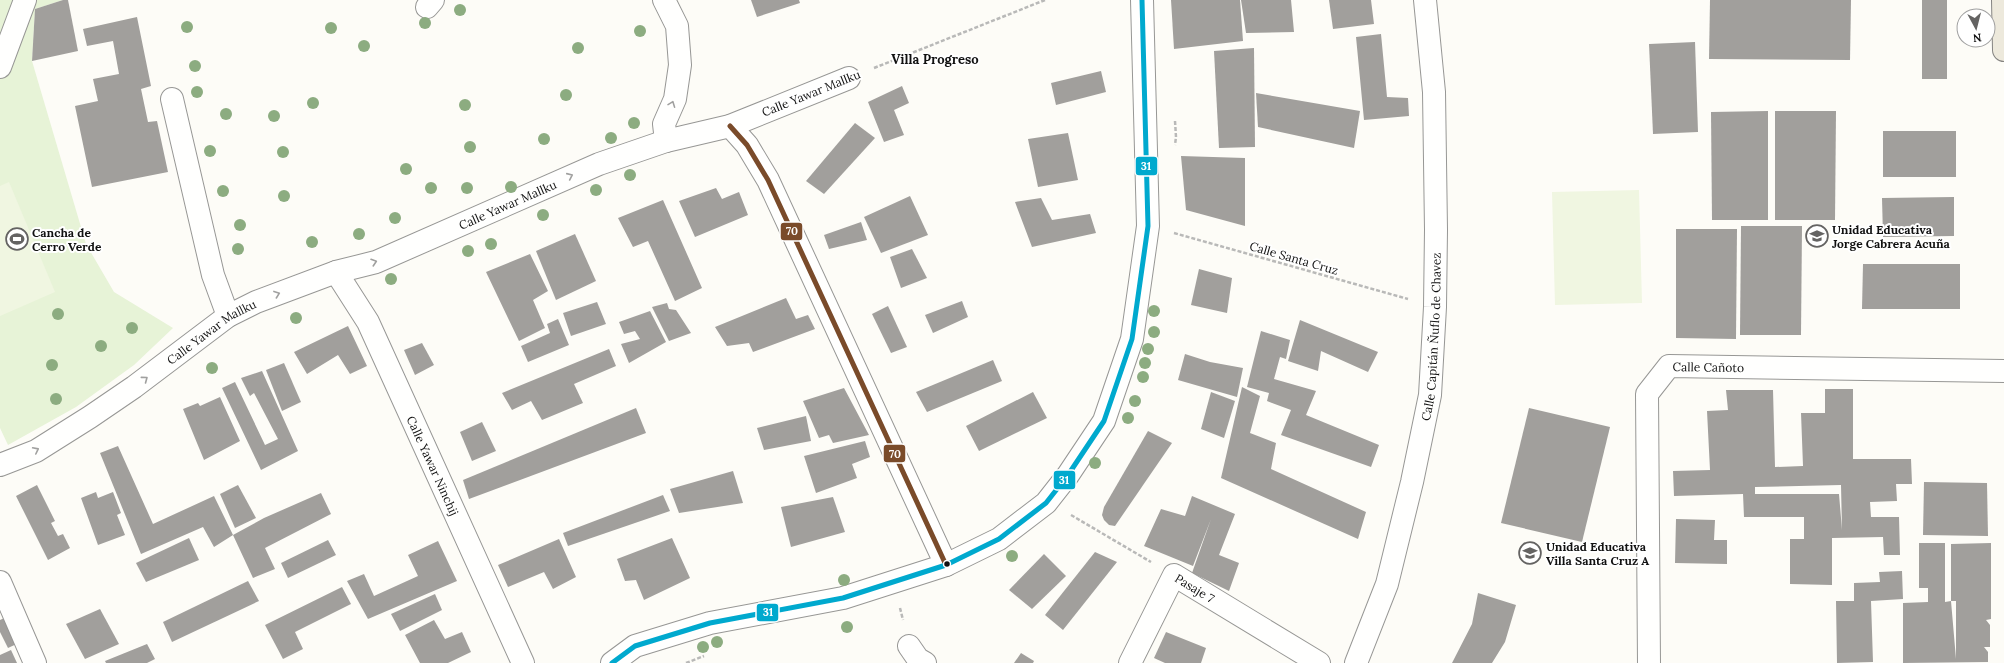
<svg xmlns="http://www.w3.org/2000/svg" width="2004" height="663" viewBox="0 0 2004 663" font-family="Lora,serif">
<rect width="100%" height="100%" fill="#fdfcf7"/>
<polygon fill="#e7f3d7" points="0,0 63,0 35,9 32,61 86,244 114,292 173,328 134,365 76,407 8,445 0,428"/>
<g fill="#f0f6e1">
<polygon points="9,182 55,292 0,316 0,186"/>
<polygon points="1639,190 1642,303 1555,305 1552,192"/>
</g>
<g fill="#a19f9c" fill-rule="evenodd">
<polygon points="63,0 68,0 78,51 32,61 35,9"/>
<polygon points="751,0 799,0 800,3 757,17"/>
<polygon points="1171,0 1240,0 1243,41 1174,49"/>
<polygon points="1241,0 1291,0 1294,32 1246,33"/>
<polygon points="1329,0 1371,0 1374,24 1333,29"/>
<polygon points="1710,0 1851,0 1850,60 1709,59"/>
<rect x="1922" y="0" width="25" height="79"/>
<polygon points="137,17 151,86 141,89 148,122 157,121 168,172 92,187 75,106 98,101 93,79 119,74 113,41 87,46 83,29"/>
<polygon points="1381,34 1387,97 1408,98 1409,116 1364,120 1356,37"/>
<polygon points="1695,42 1698,132 1653,134 1649,44"/>
<polygon points="1254,48 1255,147 1219,148 1214,51"/>
<polygon points="1101,71 1106,92 1056,105 1051,83"/>
<polygon points="902,86 909,103 894,110 904,135 884,142 868,102"/>
<polygon points="1256,93 1360,111 1354,148 1258,127"/>
<polygon points="1768,111 1768,220 1712,220 1711,112"/>
<polygon points="1775,111 1836,111 1835,220 1775,220"/>
<polygon points="855,123 875,138 824,194 806,181"/>
<rect x="1883" y="131" width="73" height="46"/>
<polygon points="1068,133 1078,180 1038,187 1028,139"/>
<polygon points="1181,156 1245,158 1245,226 1186,210"/>
<polygon points="716,188 722,199 739,192 748,215 695,237 679,201"/>
<polygon points="910,196 928,235 881,253 864,217"/>
<polygon points="1954,197 1954,236 1883,237 1882,198"/>
<polygon points="1041,198 1052,220 1090,214 1096,233 1032,247 1015,202"/>
<polygon points="663,200 702,288 675,301 648,241 633,247 618,218"/>
<polygon points="861,222 867,240 829,249 824,235"/>
<polygon points="1741,226 1802,226 1801,335 1740,335"/>
<polygon points="1676,229 1737,229 1736,339 1676,338"/>
<polygon points="575,234 596,281 556,300 536,251"/>
<polygon points="912,249 927,278 901,288 890,257"/>
<polygon points="530,254 548,291 533,300 545,328 519,341 486,272"/>
<polygon points="1863,264 1960,264 1960,309 1862,309"/>
<polygon points="1199,269 1232,278 1227,313 1191,305"/>
<polygon points="786,298 796,319 808,315 815,329 753,352 749,343 727,346 715,327"/>
<polygon points="962,301 968,317 933,333 925,315"/>
<polygon points="597,302 606,324 571,336 563,313"/>
<polygon points="667,303 669,309 676,310 691,333 669,341 652,307"/>
<polygon points="888,306 907,347 891,353 872,314"/>
<polygon points="650,311 666,342 629,363 621,344 640,339 635,331 624,334 619,322"/>
<polygon points="558,319 569,345 528,362 521,346 550,333 547,324"/>
<polygon points="1300,320 1378,352 1368,372 1321,351 1318,371 1288,361"/>
<polygon points="348,326 367,366 350,374 338,355 307,374 294,352"/>
<polygon points="1261,331 1290,340 1286,359 1280,357 1274,379 1316,391 1306,415 1379,445 1371,467 1281,435 1291,410 1267,401 1269,393 1247,387"/>
<polygon points="422,343 434,365 415,375 404,350"/>
<polygon points="609,349 616,366 574,384 583,403 542,420 531,401 512,410 502,393"/>
<polygon points="1185,354 1210,362 1243,368 1237,397 1178,380"/>
<polygon points="993,360 1002,381 927,412 916,392"/>
<polygon points="284,363 301,402 282,411 266,370"/>
<polygon points="262,371 298,451 261,470 222,388 235,382 265,445 278,439 254,393 250,396 241,378"/>
<polygon points="1242,387 1260,396 1250,433 1276,443 1271,469 1366,512 1358,539 1221,478"/>
<polygon points="844,388 869,435 833,443 829,435 819,438 803,401"/>
<path d="M1825,389h28v70h58l1,25h-16l1,17 -27,1 1,15h28l1,38h-16l-1,-18 -51,1v47l-42,-1v-45h14v-22h-60l-1,-23 -69,2 -1,-25 37,-1 -3,-59 21,-1 -2,-20h47l2,77 28,-1 -2,-53h24zM1841,485l1,45 -3,-36h-84v-7z"/>
<polygon points="1033,392 1047,418 979,451 966,426"/>
<polygon points="1211,392 1235,401 1224,438 1201,429"/>
<polygon points="220,397 240,441 204,460 183,409 198,403 200,406"/>
<polygon points="636,408 646,433 469,499 463,480"/>
<polygon points="1529,408 1610,427 1582,542 1501,523"/>
<polygon points="806,416 811,441 764,450 757,428"/>
<polygon points="482,422 496,451 472,461 460,432"/>
<polygon points="1148,431 1172,443 1115,526 1109,525 1104,520 1102,515 1104,507"/>
<polygon points="865,441 870,457 852,464 857,478 816,493 804,456"/>
<polygon points="118,446 153,524 214,496 233,535 214,547 203,527 141,554 100,453"/>
<polygon points="733,471 743,503 679,513 670,489"/>
<polygon points="1924,482 1987,483 1988,536 1923,535"/>
<polygon points="37,485 55,521 51,523 58,536 63,534 70,548 48,560 16,496"/>
<polygon points="238,485 256,518 235,528 220,494"/>
<polygon points="96,492 98,498 113,492 121,513 117,515 125,535 98,545 81,498"/>
<polygon points="321,493 331,514 265,548 275,569 253,578 233,535 264,518"/>
<polygon points="663,495 670,511 568,546 563,533"/>
<polygon points="1192,496 1235,514 1219,555 1239,563 1229,591 1192,573 1211,519 1193,566 1144,546 1161,509 1185,516"/>
<polygon points="833,497 845,532 791,547 781,507"/>
<polygon points="1676,519 1715,520 1714,540 1727,540 1727,564 1675,563"/>
<polygon points="189,538 199,560 146,582 136,563"/>
<polygon points="672,538 690,578 644,600 636,580 625,581 617,559"/>
<polygon points="559,539 576,577 553,589 544,572 508,587 498,565"/>
<polygon points="328,540 336,555 288,578 281,563"/>
<polygon points="438,541 457,581 368,619 347,581 364,574 374,596 418,576 408,555"/>
<polygon points="1919,543 1945,543 1945,602 1951,601 1956,659 1956,601 1951,601 1951,544 1991,543 1991,619 1986,620 1990,625 1990,647 1984,647 1988,652 1988,662 1903,663 1903,603 1928,602 1928,588 1919,588"/>
<polygon points="1095,552 1117,562 1063,630 1045,615"/>
<polygon points="1044,554 1066,576 1032,609 1009,590"/>
<polygon points="1902,571 1903,599 1871,601 1873,662 1837,663 1836,601 1854,601 1854,583 1880,582 1879,572"/>
<polygon points="248,581 259,601 172,642 163,622"/>
<polygon points="342,587 351,604 295,632 303,649 283,659 265,625"/>
<polygon points="1478,593 1516,605 1505,642 1492,663 1452,663 1472,624"/>
<polygon points="435,594 442,610 400,631 391,614"/>
<polygon points="100,609 119,644 85,659 66,624"/>
<polygon points="11,615 23,641 8,648 0,632 0,620"/>
<polygon points="434,620 445,639 462,632 471,652 448,663 420,663 405,635"/>
<polygon points="1166,632 1206,648 1201,663 1165,663 1154,658"/>
<polygon points="147,644 155,659 147,663 106,663 105,661"/>
<polygon points="11,650 17,663 0,663 0,655"/>
<polygon points="1021,653 1034,661 1033,663 1014,663"/>
</g>
<g fill="none" stroke-linecap="round" stroke-linejoin="round">
<g stroke="#979795" stroke-width="24">
<g id="minor">
<polyline points="664,0 677,26 680,65 675,99 664,124 666,141"/>
<polyline points="427,7 433,0"/>
<polyline points="0,67 25,0"/>
<polyline points="172,99 213,275 228,316"/>
<polyline points="730,126 747,145 768,180 946,565"/>
<path id="s1" d="M336,272l32,50 155,341"/>
<path id="s2" d="M0,465l36,-14 54,-34 44,-30 94,-71 28,-14 80,-30 40,-10 223,-98 67,-23 64,-15 119,-48"/>
<polyline points="0,582 35,663"/>
<polyline points="909,646 918,659 925,663"/>
<polyline points="612,663 635,646 710,623 843,598 946,565 999,539 1046,503 1068,475 1104,421 1132,339 1148,226 1142,0"/>
<path id="s3" d="M1130,663l44,-88 145,88"/>
<path id="s4" d="M1356,663l31,-79 25,-102 18,-87 5,-88 1,-77 -2,-138 -9,-92"/>
<path id="s5" d="M1649,663l-2,-269 22,-28 335,5"/>
</g>
</g>
<g stroke="#858482" stroke-width="24">
<polyline id="major" points="2003,0 2004,50"/>
</g>
<g stroke="#b9b9b8" stroke-width="2.5" stroke-dasharray="4 2" stroke-linecap="butt">
<polyline points="874,68 1045,0"/>
<polyline points="1175,121 1176,137 1175,145"/>
<polyline points="1174,233 1408,299"/>
<polyline points="1071,515 1151,562"/>
<polyline points="900,608 903,620"/>
<polyline points="686,663 704,656"/>
</g>
<use href="#minor" stroke="#fffffe" stroke-width="22"/>
<use href="#major" stroke="#ede9dc" stroke-width="22"/>
<g stroke="#fff" stroke-width="8">
<polyline id="bus-1" points="730,126 747,145 768,180 946,565"/>
</g>
<g stroke="#fff" stroke-width="8">
<polyline id="bus-2" points="612,663 635,646 710,623 843,598 946,565 999,539 1046,503 1068,475 1104,421 1132,339 1148,226 1142,0"/>
</g>
<use href="#bus-1" stroke="#7a4b2a" stroke-width="5"/>
<use href="#bus-2" stroke="#00a9ce" stroke-width="5"/>
</g>
<g fill="#8cac80">
<circle cx="460" cy="10" r="6"/>
<circle cx="425" cy="23" r="6"/>
<circle cx="187" cy="27" r="6"/>
<circle cx="331" cy="28" r="6"/>
<circle cx="640" cy="31" r="6"/>
<circle cx="364" cy="46" r="6"/>
<circle cx="578" cy="48" r="6"/>
<circle cx="195" cy="66" r="6"/>
<circle cx="197" cy="92" r="6"/>
<circle cx="566" cy="95" r="6"/>
<circle cx="313" cy="103" r="6"/>
<circle cx="465" cy="105" r="6"/>
<circle cx="226" cy="114" r="6"/>
<circle cx="274" cy="116" r="6"/>
<circle cx="634" cy="123" r="6"/>
<circle cx="611" cy="138" r="6"/>
<circle cx="544" cy="139" r="6"/>
<circle cx="470" cy="147" r="6"/>
<circle cx="210" cy="151" r="6"/>
<circle cx="283" cy="152" r="6"/>
<circle cx="406" cy="169" r="6"/>
<circle cx="630" cy="175" r="6"/>
<circle cx="511" cy="187" r="6"/>
<circle cx="431" cy="188" r="6"/>
<circle cx="467" cy="188" r="6"/>
<circle cx="596" cy="190" r="6"/>
<circle cx="223" cy="191" r="6"/>
<circle cx="284" cy="196" r="6"/>
<circle cx="543" cy="215" r="6"/>
<circle cx="395" cy="218" r="6"/>
<circle cx="240" cy="225" r="6"/>
<circle cx="359" cy="234" r="6"/>
<circle cx="312" cy="242" r="6"/>
<circle cx="491" cy="244" r="6"/>
<circle cx="238" cy="249" r="6"/>
<circle cx="468" cy="251" r="6"/>
<circle cx="391" cy="279" r="6"/>
<circle cx="1154" cy="311" r="6"/>
<circle cx="58" cy="314" r="6"/>
<circle cx="296" cy="318" r="6"/>
<circle cx="132" cy="328" r="6"/>
<circle cx="1154" cy="332" r="6"/>
<circle cx="101" cy="346" r="6"/>
<circle cx="1148" cy="349" r="6"/>
<circle cx="1145" cy="363" r="6"/>
<circle cx="52" cy="365" r="6"/>
<circle cx="212" cy="368" r="6"/>
<circle cx="1143" cy="377" r="6"/>
<circle cx="56" cy="399" r="6"/>
<circle cx="1135" cy="401" r="6"/>
<circle cx="1128" cy="418" r="6"/>
<circle cx="1095" cy="463" r="6"/>
<circle cx="1012" cy="556" r="6"/>
<circle cx="844" cy="580" r="6"/>
<circle cx="847" cy="627" r="6"/>
<circle cx="717" cy="642" r="6"/>
<circle cx="703" cy="647" r="6"/>
</g>
<defs><path id="oneway-chevron" d="M-2-3.5L2.5 0L-2 3.5" fill="none" stroke-width="1.6" stroke-linecap="round" stroke-linejoin="round"/></defs>
<g stroke="#a0a09f">
<use href="#oneway-chevron" transform="translate(672 104) rotate(-69)"/>
<use href="#oneway-chevron" transform="translate(570 176) rotate(-24)"/>
<use href="#oneway-chevron" transform="translate(374 262) rotate(-18)"/>
<use href="#oneway-chevron" transform="translate(277 294) rotate(-20)"/>
<use href="#oneway-chevron" transform="translate(145 379) rotate(-37)"/>
<use href="#oneway-chevron" transform="translate(36 450) rotate(-27)"/>
</g>
<defs>
<g id="school-ring" transform="scale(1.15)"><circle r="9.5" fill="#fff" stroke="#646362" stroke-width="1.5"/><path d="M0-5L7-2L0 1L-7-2ZM-4 1L0 2.5L4 1V4Q0 6-4 4Z" fill="#646362"/></g>
<g id="stadium-ring" transform="scale(1.15)"><circle r="9.5" fill="#fff" stroke="#646362" stroke-width="1.5"/><path d="M0-5a6.5 5 0 1 0 0 10a6.5 5 0 1 0 0-10ZM-3.5-1.8h7v3.6h-7Z" fill="#646362"/></g>
</defs>
<g fill-rule="evenodd">
<use href="#school-ring" x="1817" y="236"/>
<use href="#stadium-ring" x="17" y="239"/>
<use href="#school-ring" x="1530" y="553"/>
</g>
<circle fill="#111" stroke="#fff" stroke-width="1.5" cx="947" cy="564" r="3.5"/>
<g text-anchor="middle" dominant-baseline="central" stroke-width="4" stroke-linejoin="round" paint-order="stroke">
<g font-size="12" fill="#111" stroke="#fff">
<text transform="translate(811 93) rotate(-22)">Calle Yawar Mallku</text>
<text stroke="none"><textPath href="#s2" startOffset="575">Calle Yawar Mallku</textPath></text>
<text transform="translate(1294 258) rotate(16)">Calle Santa Cruz</text>
<text stroke="none"><textPath href="#s2" startOffset="251">Calle Yawar Mallku</textPath></text>
<text stroke="none"><textPath href="#s4" startOffset="337">Calle Capitán Ñuflo de Chavez</textPath></text>
<text stroke="none"><textPath href="#s5" startOffset="344">Calle Cañoto</textPath></text>
<text stroke="none"><textPath href="#s1" startOffset="217">Calle Yawar Ninchij</textPath></text>
<text stroke="none"><textPath href="#s3" startOffset="123">Pasaje 7</textPath></text>
</g>
<g font-size="12" font-weight="bold" fill="#111" stroke="#fff" text-anchor="start">
<text x="1832" y="229">Unidad Educativa<tspan x="1832" dy="14">Jorge Cabrera Acuña</tspan></text>
<text x="32" y="232">Cancha de<tspan x="32" dy="14">Cerro Verde</tspan></text>
<text x="1546" y="546">Unidad Educativa<tspan x="1546" dy="14">Villa Santa Cruz A</tspan></text>
</g>
<g font-size="13" font-weight="bold" fill="#111" stroke="#fff">
<text x="935" y="59">Villa Progreso</text>
</g>
</g>
<g stroke="#fff" stroke-width="1.5">
<rect x="1135" y="156" width="23" height="20" rx="4" fill="#00a9ce"/>
<rect x="780" y="222" width="23" height="19" rx="4" fill="#7a4b2a"/>
<rect x="883" y="444" width="23" height="19" rx="4" fill="#7a4b2a"/>
<rect x="1053" y="470" width="23" height="20" rx="4" fill="#00a9ce"/>
<rect x="756" y="603" width="23" height="19" rx="4" fill="#00a9ce"/>
</g>
<g font-size="11" text-anchor="middle" font-weight="bold" fill="#fff">
<text x="1146" y="170">31</text>
<text x="792" y="235">70</text>
<text x="895" y="458">70</text>
<text x="1064" y="484">31</text>
<text x="768" y="616">31</text>
</g>
<g transform="translate(1976 28) rotate(173)"><circle r="19" fill="#ffffff" stroke="#a0a0a0"/>
<path d="M0-3L7 15L0 10L-7 15Z" fill="#646362"/>
<text y="-6" font-size="11" font-weight="bold" text-anchor="middle" fill="#111111">N</text>
</g>
</svg>
